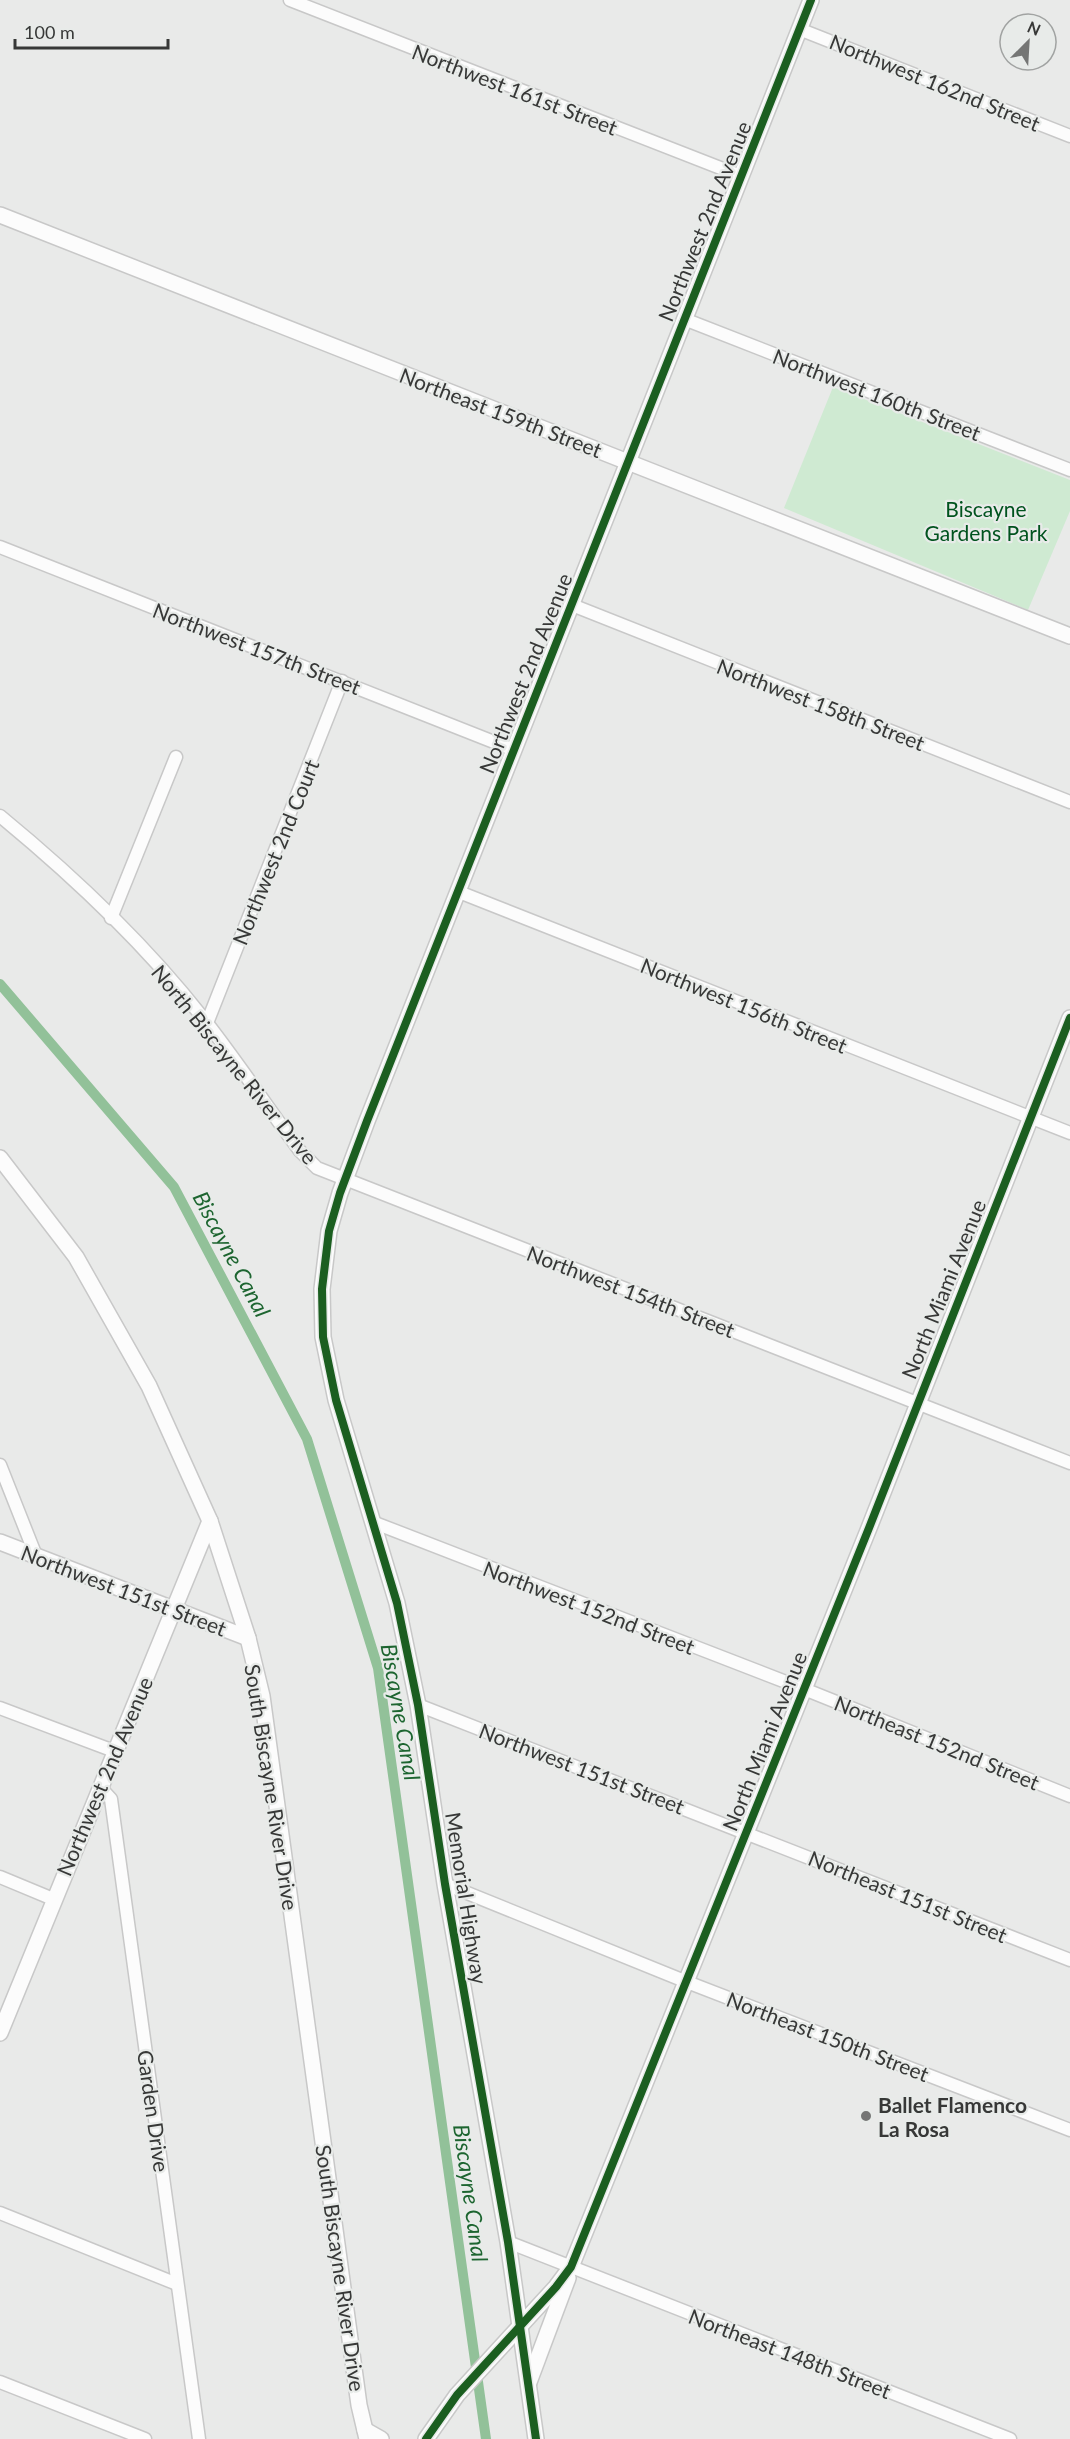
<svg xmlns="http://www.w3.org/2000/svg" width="1070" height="2439" viewBox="0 0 1070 2439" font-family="Lato,sans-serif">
<rect width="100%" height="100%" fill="#e9eae9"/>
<polygon fill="#cfead2" points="833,387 1070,480 1070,511 1028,610 784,508"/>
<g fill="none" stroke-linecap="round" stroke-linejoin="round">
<polyline stroke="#92c199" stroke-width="10" points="0,984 174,1187 307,1439 378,1668 486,2439"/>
<g stroke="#c8c8c8" stroke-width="15">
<g id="minor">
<polyline points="290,0 741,176"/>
<polyline points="799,29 1070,136"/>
<polyline points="684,319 1070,470"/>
<polyline points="0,547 514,750"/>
<polyline points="572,605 1070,802"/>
<path d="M0,816c73,60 145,128 203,202 34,43 64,89 97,133l17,17 753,295"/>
<polyline points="459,892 1070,1133"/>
<polyline points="111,918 176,757"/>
<polyline points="207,1023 342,681"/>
<polyline points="0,1465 36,1556"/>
<polyline points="375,1523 804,1689 1070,1796"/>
<polyline points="418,1705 1070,1960"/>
<polyline points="0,1708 114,1751"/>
<polyline points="100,1787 111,1799 199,2439"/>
<polyline points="0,1877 53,1899"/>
<polyline points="445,1884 687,1982 1070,2130"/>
<polyline points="0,2213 177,2284"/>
<polyline points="508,2242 1010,2439"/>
<polyline points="0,2382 145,2439"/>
</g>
</g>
<g stroke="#c8c8c8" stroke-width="18">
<g id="tertiary">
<polyline points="0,215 1070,636"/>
<polyline points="0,1158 76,1257 149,1386 210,1521 248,1638 262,1696 359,2405 367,2439"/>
<polyline points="0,1542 248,1638"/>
<polyline points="0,2033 210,1521"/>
<polyline points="529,2382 568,2278"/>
<polyline points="365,2430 381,2439"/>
<polyline points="426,2439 457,2395 556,2287 571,2267 869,1528 1070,1018"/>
<polyline points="536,2439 508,2242 445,1884 418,1705 397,1603 336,1400 323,1337 322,1289 329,1231 340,1193 367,1121 811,0"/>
</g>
</g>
<use href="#minor" stroke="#fcfcfc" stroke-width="12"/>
<use href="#tertiary" stroke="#fcfcfc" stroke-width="15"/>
<g stroke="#e8ebe9" stroke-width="11">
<g id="cycleway">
<polyline points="426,2439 457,2395 556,2287 571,2267 869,1528 1070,1018"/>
<polyline points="536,2439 508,2242 445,1884 418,1705 397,1603 336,1400 323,1337 322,1289 329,1231 340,1193 367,1121 811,0"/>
</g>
</g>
<use href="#cycleway" stroke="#1b5e20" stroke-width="8"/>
</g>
<circle fill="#757675" stroke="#e8ebe9" stroke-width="2" cx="866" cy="2116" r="6"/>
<g text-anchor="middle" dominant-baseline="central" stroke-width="4.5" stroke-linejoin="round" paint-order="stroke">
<g font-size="21" fill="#373837" stroke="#e8ebe9">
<text transform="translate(935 82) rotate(22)">Northwest 162nd Street</text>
<text transform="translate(515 89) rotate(21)">Northwest 161st Street</text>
<text transform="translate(704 221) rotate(-68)">Northwest 2nd Avenue</text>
<text transform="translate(877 394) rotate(21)">Northwest 160th Street</text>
<text transform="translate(501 412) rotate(21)">Northeast 159th Street</text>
<text transform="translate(257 648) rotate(21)">Northwest 157th Street</text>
<text transform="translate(525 673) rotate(-68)">Northwest 2nd Avenue</text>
<text transform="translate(821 704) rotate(21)">Northwest 158th Street</text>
<text transform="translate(275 852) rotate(-68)">Northwest 2nd Court</text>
<text transform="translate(744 1005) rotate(22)">Northwest 156th Street</text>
<text transform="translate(235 1064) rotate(51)">North Biscayne River Drive</text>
<text transform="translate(943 1289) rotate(-68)">North Miami Avenue</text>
<text transform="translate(631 1291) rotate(21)">Northwest 154th Street</text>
<text transform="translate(124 1590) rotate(21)">Northwest 151st Street</text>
<text transform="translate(589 1607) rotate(21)">Northwest 152nd Street</text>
<text transform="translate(764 1741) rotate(-68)">North Miami Avenue</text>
<text transform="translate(937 1742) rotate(22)">Northeast 152nd Street</text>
<text transform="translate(582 1768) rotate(21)">Northwest 151st Street</text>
<text transform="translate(104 1776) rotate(-67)">Northwest 2nd Avenue</text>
<text transform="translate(272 1787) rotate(81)">South Biscayne River Drive</text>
<text transform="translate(908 1896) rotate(22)">Northeast 151st Street</text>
<text transform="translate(467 1898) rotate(81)">Memorial Highway</text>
<text transform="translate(828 2036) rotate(21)">Northeast 150th Street</text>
<text transform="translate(154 2111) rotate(82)">Garden Drive</text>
<text transform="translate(341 2268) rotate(82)">South Biscayne River Drive</text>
<text transform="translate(790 2353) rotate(21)">Northeast 148th Street</text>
</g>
<g font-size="21" fill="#00531e" stroke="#e8ebe9">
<text x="986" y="508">Biscayne<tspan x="986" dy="24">Gardens Park</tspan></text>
</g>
<g font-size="21" font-weight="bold" fill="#373837" stroke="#e8ebe9" text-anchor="start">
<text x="878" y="2104">Ballet Flamenco<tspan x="878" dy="24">La Rosa</tspan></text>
</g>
<g font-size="22" font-style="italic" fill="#1d6530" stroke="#e8ebe9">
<text transform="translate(232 1254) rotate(62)">Biscayne Canal</text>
<text transform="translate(401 1712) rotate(80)">Biscayne Canal</text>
<text transform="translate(471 2193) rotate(82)">Biscayne Canal</text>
</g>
</g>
<g transform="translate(1028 42) rotate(24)"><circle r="28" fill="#e8ebe9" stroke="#a1a3a2" stroke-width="1.5"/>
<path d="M0-4.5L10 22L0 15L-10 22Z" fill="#757675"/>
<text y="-9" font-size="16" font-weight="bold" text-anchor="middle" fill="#373837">N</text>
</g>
<path d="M15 39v9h153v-9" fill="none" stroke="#373837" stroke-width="3"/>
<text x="24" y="39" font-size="18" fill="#373837" stroke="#e8ebe9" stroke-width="4.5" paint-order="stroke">100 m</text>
</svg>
